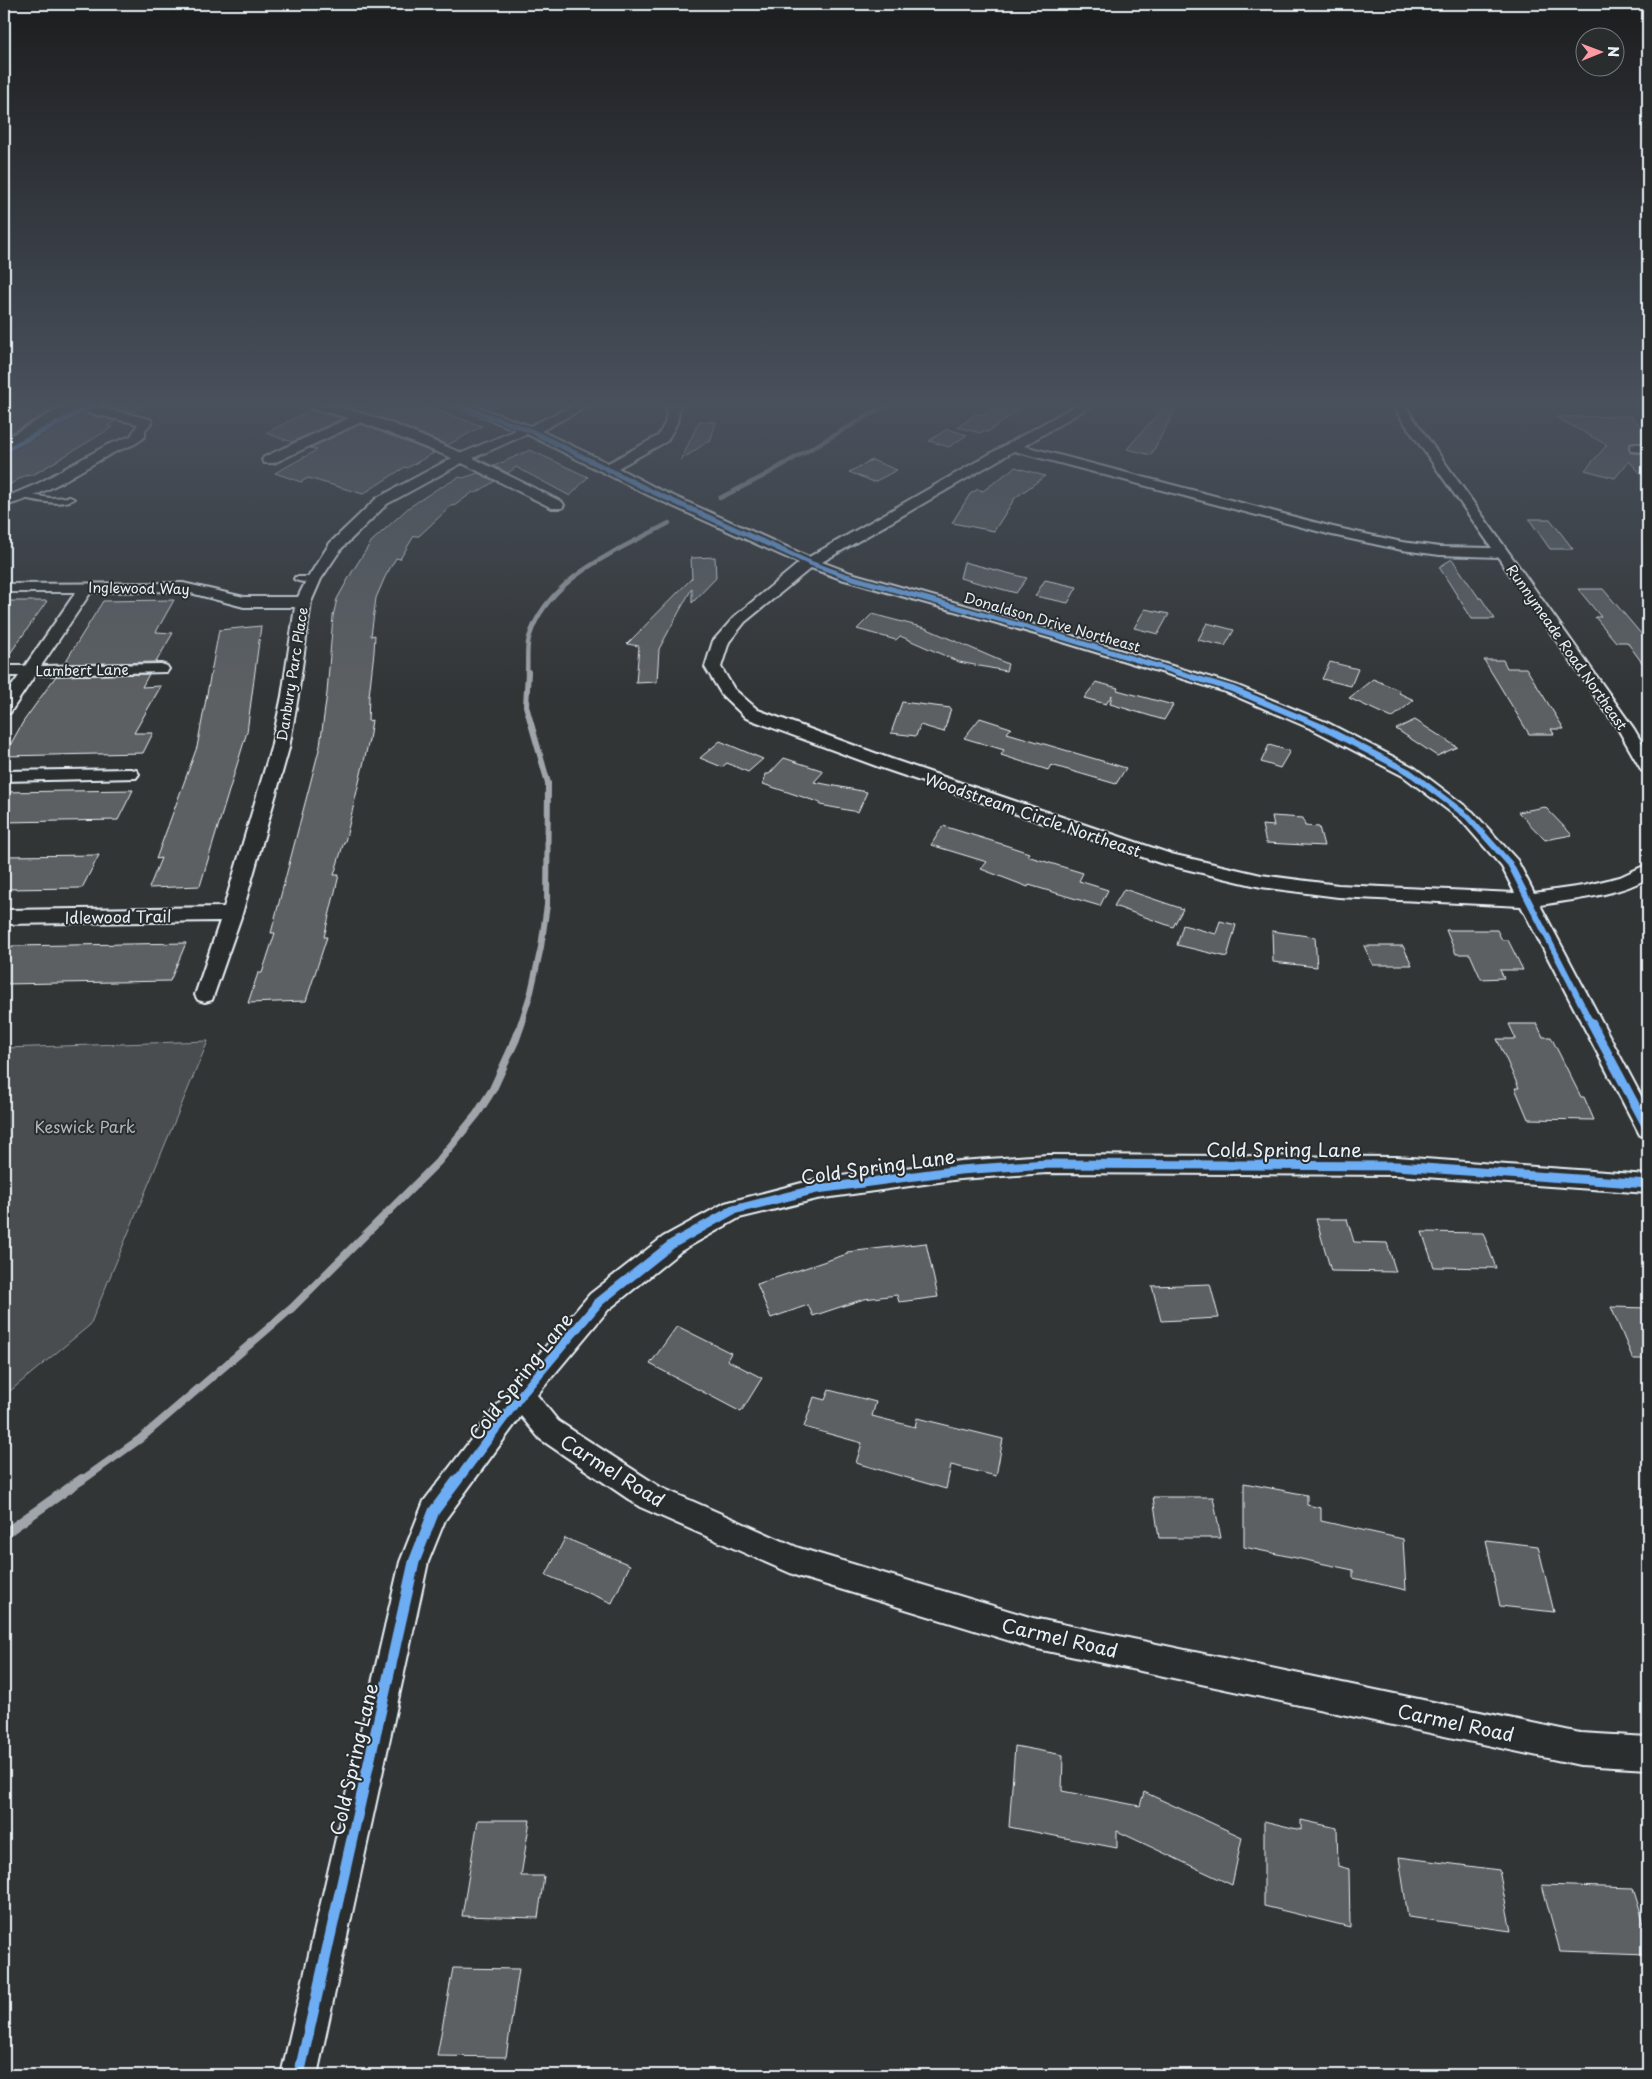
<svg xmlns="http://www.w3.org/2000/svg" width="1652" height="2079" viewBox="0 0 1652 2079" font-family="'Playpen Sans',sans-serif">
<rect width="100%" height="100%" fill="#323536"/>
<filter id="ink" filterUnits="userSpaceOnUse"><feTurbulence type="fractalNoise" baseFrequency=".02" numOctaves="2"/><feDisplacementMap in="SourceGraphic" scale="10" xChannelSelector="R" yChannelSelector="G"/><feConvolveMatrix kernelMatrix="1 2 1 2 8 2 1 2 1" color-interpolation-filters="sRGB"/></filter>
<g filter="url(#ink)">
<polygon fill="#494d4f" stroke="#989fa4" points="208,1041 90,1325 4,1396 4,1048"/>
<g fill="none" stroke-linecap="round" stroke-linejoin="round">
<g stroke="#9fa5aa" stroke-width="4.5">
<polyline points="720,498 762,477 886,405"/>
<path d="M527,673c1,-11 -1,-24 2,-35 18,-61 89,-87 140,-115"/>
</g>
<polyline stroke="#9fa5aa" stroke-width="6" points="521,1023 531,992 541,947 547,905 548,783 526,706 528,672"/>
<polyline stroke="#9fa5aa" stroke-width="8" points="81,1481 140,1439 292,1308 438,1162 477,1114 493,1089 516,1039 522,1022"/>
<polyline stroke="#9fa5aa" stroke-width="10" points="4,1534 82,1479"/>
</g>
<g fill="#5c6063" stroke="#e8f1f8">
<polygon points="4,405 61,405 4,437"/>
<polygon points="100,405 144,405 131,413"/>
<polygon points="334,405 420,405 482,426 448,445 388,420"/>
<polygon points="1000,405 1025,405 988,432 983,431 980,433 958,427 976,414 980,415"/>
<polygon points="1165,405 1178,405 1151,455 1127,449"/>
<polygon points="310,410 343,418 292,442 266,433"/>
<polygon points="76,412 116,421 107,426 113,427 33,475 24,476 4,488 4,450"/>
<polygon points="1631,416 1648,434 1648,442 1631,443 1628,447 1631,453 1648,454 1648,481 1629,461 1615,478 1585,470 1607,445 1556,417"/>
<polygon points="699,421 716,422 710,442 707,442 681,460"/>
<polygon points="361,424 434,453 407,468 405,467 363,494 308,478 301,482 275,473 317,450 310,448"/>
<polygon points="947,429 967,435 949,447 929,441"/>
<polygon points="530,450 554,461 588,477 570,496 516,467 508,473 494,466"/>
<polygon points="872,460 897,470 874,482 849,472"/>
<polygon points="1015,467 1045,476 1015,498 994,531 952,523 970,494 978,489 983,491"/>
<polygon points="478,473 495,481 476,493 473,492 454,506 452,505 419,536 414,536 400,559 396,558 385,577 376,598 371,636 375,635 374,652 369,696 368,721 372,720 369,740 345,842 344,842 334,875 339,875 324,937 327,937 306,1001 248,1003 258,973 262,973 275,933 271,933 320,746 327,693 333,616 337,599 352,572 371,542 408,508 440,487 442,487 459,477 463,478"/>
<polygon points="1529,519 1550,519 1573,549 1550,549"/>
<polygon points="715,557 716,578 692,603 692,588 659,649 657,682 636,683 639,646 627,644 692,578 691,558"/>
<polygon points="1452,559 1479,598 1481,598 1495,619 1472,619 1439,567"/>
<polygon points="964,562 1027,578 1016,593 960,578"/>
<polygon points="1045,580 1077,587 1068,603 1035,596"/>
<polygon points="1578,589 1603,589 1648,642 1648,671 1627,642 1616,642 1595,617 1601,617"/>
<polygon points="174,600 156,632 173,633 156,662 64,664 103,601"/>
<polygon points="4,601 47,601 4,662"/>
<polygon points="1145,609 1169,614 1158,634 1134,628"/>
<polygon points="872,614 925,628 1008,664 1006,671 959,662 900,636 896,640 857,629"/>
<polygon points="1207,623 1234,630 1225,646 1198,640"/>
<polygon points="261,626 247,732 200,886 149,888 161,858 156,859 197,747 219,630"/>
<polygon points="1484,660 1503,660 1507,668 1526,668 1564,729 1551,729 1554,734 1529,734"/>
<polygon points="1330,662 1358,669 1351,686 1322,679"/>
<polygon points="149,674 142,687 161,686 134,733 153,733 143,753 4,756 23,722 56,676"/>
<polygon points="1373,679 1401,691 1399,693 1414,700 1392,718 1349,698"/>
<polygon points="1096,682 1118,688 1117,690 1173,705 1164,720 1110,704 1112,695 1106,704 1084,698"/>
<polygon points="902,702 951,708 944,732 920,725 916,736 891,733"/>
<polygon points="980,718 1011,728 1007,733 1126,768 1116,784 1051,765 1048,770 1001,755 1004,750 964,738"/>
<polygon points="1415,720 1457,747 1437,756 1396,729"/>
<polygon points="720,741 763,759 748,772 727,763 722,767 700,758"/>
<polygon points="1269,745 1290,751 1280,768 1261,762"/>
<polygon points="784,758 824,771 814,782 867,792 858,812 820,805 821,803 763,784 766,774 769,774"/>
<polygon points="133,790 118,820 4,822 4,792"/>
<polygon points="1545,807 1572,835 1545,840 1518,812"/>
<polygon points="1272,816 1303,818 1305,826 1319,827 1324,846 1266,843 1262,825 1274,826"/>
<polygon points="943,826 1005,845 1029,853 1027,856 1083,873 1079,881 1108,890 1100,906 1029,885 1028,887 981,869 987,862 931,845"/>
<polygon points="99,855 82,888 4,889 4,856"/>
<polygon points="1124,889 1183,909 1173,927 1114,906"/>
<polygon points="1220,921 1236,925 1227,957 1177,945 1183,925 1216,934"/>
<polygon points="1446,930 1497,930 1502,940 1508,940 1523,970 1500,970 1504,978 1481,979 1470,954 1456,954"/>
<polygon points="1272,931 1315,937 1317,967 1273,962"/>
<polygon points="186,943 170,981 4,984 4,961 12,946"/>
<polygon points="1364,946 1403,946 1412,965 1373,965"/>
<polygon points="1509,1024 1537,1024 1543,1037 1551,1037 1581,1097 1584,1097 1594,1120 1528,1119 1515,1088 1519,1088 1497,1039 1516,1039"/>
<polygon points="1316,1219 1347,1219 1354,1242 1387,1243 1396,1272 1331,1271"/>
<polygon points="1422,1232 1483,1233 1496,1268 1434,1267"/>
<polygon points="926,1243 938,1297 899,1302 897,1295 864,1299 813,1316 808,1305 771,1318 757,1284 847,1254 847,1252"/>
<polygon points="1210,1284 1219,1318 1161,1321 1152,1286"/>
<polygon points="1611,1307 1648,1308 1648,1359 1633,1359"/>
<polygon points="677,1326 731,1353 727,1360 762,1378 741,1412 650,1364"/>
<polygon points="829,1390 876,1402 872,1416 915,1427 917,1418 1003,1439 996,1476 951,1465 946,1489 856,1463 862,1443 804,1427 814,1397 825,1400"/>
<polygon points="1244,1483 1307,1495 1307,1505 1321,1508 1321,1521 1403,1539 1406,1590 1353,1578 1353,1570 1244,1547"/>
<polygon points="1153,1497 1213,1497 1221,1538 1159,1538"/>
<polygon points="565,1538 630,1565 612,1603 546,1575"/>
<polygon points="1486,1540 1538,1546 1554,1612 1500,1606"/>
<polygon points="1015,1746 1063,1755 1062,1791 1140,1806 1144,1792 1242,1837 1232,1885 1117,1831 1117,1848 1009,1827"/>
<polygon points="478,1820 530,1820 521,1876 544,1876 538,1918 462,1916"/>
<polygon points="1301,1820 1337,1828 1338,1866 1349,1869 1350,1927 1264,1906 1264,1821 1301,1830"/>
<polygon points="1399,1857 1499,1870 1511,1931 1408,1917"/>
<polygon points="1542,1885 1633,1888 1648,1937 1648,1954 1560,1951"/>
<polygon points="453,1968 519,1969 506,2057 437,2056"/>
</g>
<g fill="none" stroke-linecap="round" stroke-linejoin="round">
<g stroke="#e8f1f8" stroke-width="4">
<g id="service">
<path d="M19,493l31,5 20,-1 4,2c-14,8 -40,1 -55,-2z"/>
<path d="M295,577h19l4,2c-5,4 -19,4 -24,0z"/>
</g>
</g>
<g stroke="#e8f1f8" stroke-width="4">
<g id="minor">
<path d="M66,405h24l60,14 2,3 -7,8v6c-7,9 -20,11 -30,16 -36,18 -71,45 -111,54v-8l35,-15 68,-38 24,-9 7,-12 -62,-14 -72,38v-9z"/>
<path d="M309,405c53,0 104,29 153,48l54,-23 -63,-25h19l58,21 44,-21h16l-49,26 67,32 50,-27 7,-13 3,-18h12l-3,18 -10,18 -49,27 40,21 151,68 267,-152h16l-68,41 309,81 69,15 38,5 52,1 -100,-143h12l230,324 14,24v19l-6,-1 -24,-42 -120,-172 -58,-2 -38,-5 -70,-15 -318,-84 -192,111 29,11 212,60 175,53 88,36 89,46 58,44 44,48 17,33 49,-7 37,-9 28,-13v14c-32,18 -72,21 -108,27l108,204v29l-8,-3 -119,-229 -183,-9 -77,-10 -101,-24 -281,-96 -133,-49 -24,-23 -17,-28 8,-26 22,-25 64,-53 -151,-68 -121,-61 -54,24 89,44 2,3 -2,3h-10l-90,-45 -75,41 -46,45 -20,30 -10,23 -13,94 -9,52 -47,166 -30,86 -7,2 -7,-2 -3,-5 25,-74 -216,3v-14l220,-3 47,-159 11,-52 13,-89h-51l-61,-16 -92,1 -50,74 120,-2 6,2 2,3 -2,3 -132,3 -25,38 -6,1v-17l15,-21h-15v-10h21l51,-74h-72v-8l179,-1 61,14h54l9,-18 23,-36 47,-45 75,-40 -91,-36 -87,41h-10l-2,-3 2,-3 85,-39 -38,-10zM811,568l30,11 212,60 173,53 88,38 89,46 58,44 41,47 13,26 -177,-8 -77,-10 -90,-21 -280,-95 -133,-49 -24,-21 -13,-22 8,-25 16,-20z"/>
<polygon points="1636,444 1648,444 1648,452 1631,451 1630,448 1631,445"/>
<polygon points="130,769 136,770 139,774 136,778 4,781 4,771"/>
<polygon points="1047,1155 1397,1157 1648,1175 1648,1193 1397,1175 1047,1173 960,1179 817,1199 739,1218 681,1251 608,1310 537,1395 558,1421 660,1487 799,1548 1033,1618 1580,1733 1648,1737 1648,1769 1580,1765 1033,1648 797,1576 640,1507 540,1439 521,1416 445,1520 428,1562 317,2075 281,2075 400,1562 424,1501 512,1386 590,1294 663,1237 725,1203 817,1179 960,1161"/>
</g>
</g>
<use href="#service" fill="#2a2d2e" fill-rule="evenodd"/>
<use href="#minor" fill="#2a2d2e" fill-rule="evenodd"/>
<g stroke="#2a2d2e" stroke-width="7">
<g id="cycleway-far3">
<polyline points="459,405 531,431 653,492 810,563 846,576 1058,636 1180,673"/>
<polyline points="4,451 94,405"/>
</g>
</g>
<g stroke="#2a2d2e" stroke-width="9">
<polyline id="cycleway-far2" points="1176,672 1232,689 1320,726 1409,772 1467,816 1510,864 1591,1023"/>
</g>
<g stroke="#2a2d2e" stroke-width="12">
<g id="cycleway-far1">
<polyline points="1591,1022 1648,1129"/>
<polyline points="457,1481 521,1395 599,1302 672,1244 733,1210 817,1189 960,1170 1047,1164 1397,1166 1648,1184"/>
</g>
</g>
<g stroke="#2a2d2e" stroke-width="14">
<polyline id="cycleway" points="299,2075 414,1562 434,1511 458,1479"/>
</g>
<use href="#cycleway-far3" stroke="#6dadf4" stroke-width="5"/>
<use href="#cycleway-far2" stroke="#6dadf4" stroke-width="6"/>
<use href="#cycleway-far1" stroke="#6dadf4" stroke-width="9"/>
<use href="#cycleway" stroke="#6dadf4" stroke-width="11"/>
</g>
</g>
<linearGradient id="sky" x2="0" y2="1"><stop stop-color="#1c1d1e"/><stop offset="0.58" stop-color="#49515d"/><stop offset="1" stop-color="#49515d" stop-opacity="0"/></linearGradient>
<rect width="1652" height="696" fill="url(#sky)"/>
<g text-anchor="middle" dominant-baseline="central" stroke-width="4" stroke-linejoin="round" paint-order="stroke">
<g font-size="14" fill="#e8f1f8" stroke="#2a2d2e">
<text transform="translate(139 588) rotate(1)">Inglewood Way</text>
<text transform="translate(1052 622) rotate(16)">Donaldson Drive Northeast</text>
<text transform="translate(1567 647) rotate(55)">Runnymeade Road Northeast</text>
<text transform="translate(82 670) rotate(-1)">Lambert Lane</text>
<text transform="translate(292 674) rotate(-81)">Danbury Parc Place</text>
</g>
<g font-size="16" fill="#e8f1f8" stroke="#2a2d2e">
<text transform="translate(1033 814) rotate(19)">Woodstream Circle Northeast</text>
<text transform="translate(118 916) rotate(-1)">Idlewood Trail</text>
</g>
<g font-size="16" fill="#b0b8bd" stroke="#2a2d2e">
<text x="85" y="1126">Keswick Park</text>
</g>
<g font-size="19" fill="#e8f1f8" stroke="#2a2d2e">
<text x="1284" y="1149">Cold Spring Lane</text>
<text transform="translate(878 1166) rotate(-8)">Cold Spring Lane</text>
<text transform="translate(520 1376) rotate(-52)">Cold Spring Lane</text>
<text transform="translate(613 1470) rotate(32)">Carmel Road</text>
<text transform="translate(1060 1637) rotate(13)">Carmel Road</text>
<text transform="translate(1456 1722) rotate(12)">Carmel Road</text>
<text transform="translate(353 1759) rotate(-77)">Cold Spring Lane</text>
</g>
</g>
<rect width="1652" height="2079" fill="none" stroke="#2a2d2e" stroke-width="20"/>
<rect x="10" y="10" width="1632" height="2059" fill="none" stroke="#e8f1f8" stroke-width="2" filter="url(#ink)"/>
<g transform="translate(1600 52) rotate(89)"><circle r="24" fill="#2a2d2e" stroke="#767b7f"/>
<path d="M0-4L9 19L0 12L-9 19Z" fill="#ff9aa2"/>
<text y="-8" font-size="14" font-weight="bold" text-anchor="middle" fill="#e8f1f8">N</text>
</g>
</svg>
